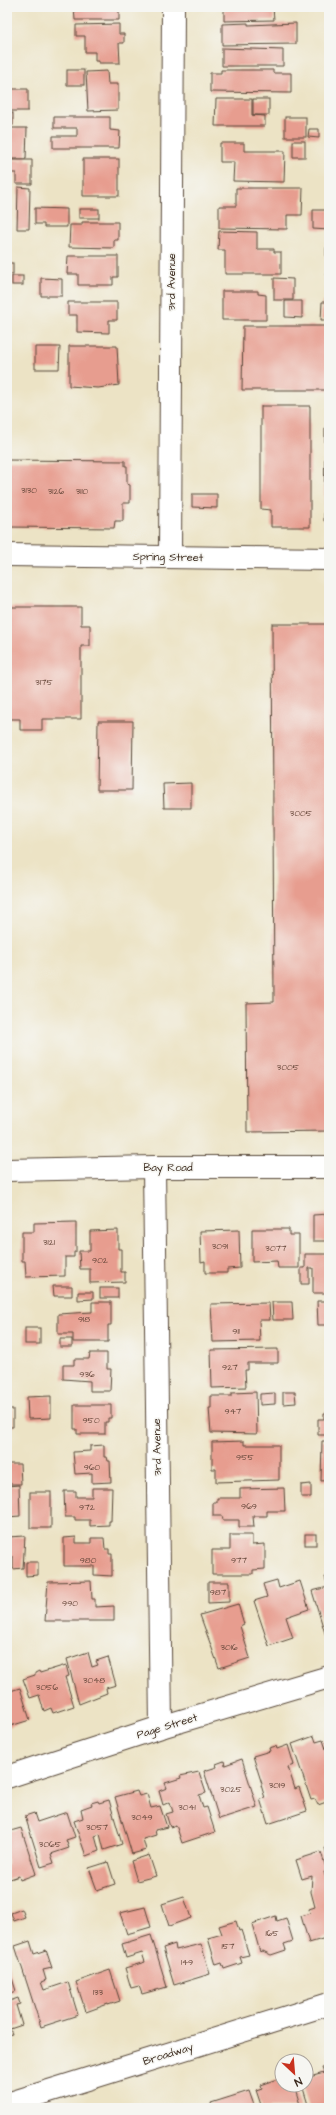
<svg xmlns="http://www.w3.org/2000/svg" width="336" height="2115" viewBox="0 0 336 2115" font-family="'Architects Daughter',sans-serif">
<rect width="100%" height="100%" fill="#f6f6f2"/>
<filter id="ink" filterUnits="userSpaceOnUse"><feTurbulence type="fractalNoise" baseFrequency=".025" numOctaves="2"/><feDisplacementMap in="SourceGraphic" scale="8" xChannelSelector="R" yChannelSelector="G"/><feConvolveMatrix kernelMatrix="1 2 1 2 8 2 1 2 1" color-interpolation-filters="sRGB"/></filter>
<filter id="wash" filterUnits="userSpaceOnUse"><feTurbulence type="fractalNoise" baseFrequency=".012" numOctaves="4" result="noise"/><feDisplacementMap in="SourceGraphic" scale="16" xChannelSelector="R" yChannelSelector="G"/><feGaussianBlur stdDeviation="0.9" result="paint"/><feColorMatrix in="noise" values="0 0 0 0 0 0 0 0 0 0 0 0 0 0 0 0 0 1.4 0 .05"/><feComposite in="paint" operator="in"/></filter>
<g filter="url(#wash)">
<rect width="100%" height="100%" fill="#ece3c5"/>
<g id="blocks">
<g fill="#e79d8f">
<polygon points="74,7 119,7 119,20 75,20"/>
<polygon points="224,7 273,7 274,20 224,21"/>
<polygon points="248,23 248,25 296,23 296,44 222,45 222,24"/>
<polygon points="119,24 119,34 124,34 124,43 119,43 120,63 99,63 99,61 95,61 95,52 85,52 85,36 76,36 76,25"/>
<polygon points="222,48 283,50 283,66 222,66"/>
<rect x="67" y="70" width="17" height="15"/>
<polygon points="221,70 273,70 273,73 291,73 291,93 210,92 210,73 221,73"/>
<polygon points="107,71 108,84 118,84 118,110 88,111 86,72"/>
<polygon points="7,73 9,73 9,89 28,89 28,111 8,111"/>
<polygon points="216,99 252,99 252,115 265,116 265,126 215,126"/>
<rect x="253" y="99" width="16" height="16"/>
<rect x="7" y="113" width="6" height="12"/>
<polygon points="54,117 110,117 110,130 120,131 119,148 53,148 53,136 77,136 77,128 54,128"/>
<rect x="285" y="117" width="21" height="20"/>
<polygon points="7,128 27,128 26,159 7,159"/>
<polygon points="309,129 319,129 319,138 308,137"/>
<rect x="293" y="141" width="12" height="16"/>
<polygon points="220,143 244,143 244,151 285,151 284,182 233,181 234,162 220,162"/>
<rect x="83" y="159" width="36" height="37"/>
<polygon points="7,160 32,160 32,184 16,184 16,173 7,173"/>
<polygon points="7,184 11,184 10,211 7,211"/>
<polygon points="18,187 30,188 29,229 17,229"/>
<polygon points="236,188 303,188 302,215 287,215 287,229 219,228 219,206 236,206"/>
<polygon points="35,208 67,209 67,227 44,227 44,224 35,224"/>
<rect x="79" y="209" width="20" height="9"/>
<polygon points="313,210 329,210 329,230 313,229"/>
<polygon points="82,222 118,222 118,240 114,240 114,248 69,247 70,225 82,225"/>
<polygon points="219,231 257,232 257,249 274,249 274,252 281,252 281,274 225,274 225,250 218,250"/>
<rect x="326" y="248" width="3" height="26"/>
<polygon points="68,256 118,256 118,277 113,277 113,285 78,285 78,274 67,274"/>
<rect x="7" y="263" width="6" height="11"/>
<rect x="12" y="276" width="11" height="9"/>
<polygon points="41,278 62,279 62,296 41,296"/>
<polygon points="274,278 293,279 293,300 274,300"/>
<polygon points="222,291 258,291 258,294 266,295 266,320 222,320"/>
<polygon points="285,301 302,301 302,318 285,317"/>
<polygon points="68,302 117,302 117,320 109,320 109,333 77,332 77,315 68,315"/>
<polygon points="322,302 329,302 329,320 321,320"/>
<polygon points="243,326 329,326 329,390 242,390"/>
<polygon points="69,346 117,346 119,385 98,388 69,386"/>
<polygon points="35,347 60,347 59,369 35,369"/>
<polygon points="261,406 310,406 310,527 271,527 271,510 261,509"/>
<polygon points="325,428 329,428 329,521 324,521"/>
<polygon points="7,460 125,461 125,466 127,466 127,484 130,485 130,503 123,503 123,521 115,521 114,528 7,527"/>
<polygon points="192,494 217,494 217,508 192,507"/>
<polygon points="7,607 81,607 81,625 90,625 90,646 81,646 81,719 42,719 42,730 20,730 20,719 7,719"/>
<polygon points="272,624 329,624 329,1131 247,1132 246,1003 274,1002"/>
<polygon points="98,721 133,721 132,790 97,790"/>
<polygon points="191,783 191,808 164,808 163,784"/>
<polygon points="329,1214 329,1241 313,1241 313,1215"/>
<polygon points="76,1222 76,1252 74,1252 74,1257 65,1257 65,1276 26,1277 25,1261 22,1261 22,1232 34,1232 34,1223"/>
<polygon points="252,1229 289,1229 289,1235 299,1235 299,1268 278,1268 277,1261 252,1262"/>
<polygon points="118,1230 118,1249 121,1249 121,1272 125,1272 125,1282 90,1283 90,1269 80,1269 79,1251 90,1251 90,1231"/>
<polygon points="239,1230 240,1268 227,1269 227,1273 205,1273 205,1261 201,1262 200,1231"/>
<polygon points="305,1254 328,1254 329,1293 313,1293 313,1268 309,1268 309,1284 301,1284 301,1268 305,1268"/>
<polygon points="53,1286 72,1286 72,1296 54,1296"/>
<rect x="100" y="1288" width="18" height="10"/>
<polygon points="78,1292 93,1292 93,1299 78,1300"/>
<polygon points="317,1301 329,1301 329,1325 318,1325"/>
<polygon points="92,1302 111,1302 111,1325 108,1325 108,1342 73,1342 73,1334 58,1334 58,1314 92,1312"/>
<polygon points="272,1302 292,1302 293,1320 273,1320"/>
<polygon points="269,1303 270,1320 259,1320 260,1341 213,1342 211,1304"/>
<rect x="25" y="1328" width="15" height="16"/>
<rect x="60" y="1339" width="12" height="8"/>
<polygon points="278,1349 278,1363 248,1363 248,1370 245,1370 246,1387 212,1388 211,1350"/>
<polygon points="90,1353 107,1353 107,1369 111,1369 110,1391 90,1391 90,1381 63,1379 63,1365 74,1365 74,1359 89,1359"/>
<polygon points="256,1392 257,1434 211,1433 209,1408 211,1408 211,1396 232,1396 232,1393"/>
<polygon points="283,1392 295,1392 296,1403 283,1404"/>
<polygon points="275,1393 275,1404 260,1405 260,1394"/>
<polygon points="51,1396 51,1418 28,1419 27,1397"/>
<polygon points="74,1405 111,1405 111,1418 108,1418 108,1422 105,1422 105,1434 77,1434 77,1429 74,1429"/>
<polygon points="7,1409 13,1409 13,1427 9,1427 8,1437 7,1437"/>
<polygon points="324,1413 329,1413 329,1435 318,1435 318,1419 324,1419"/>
<polygon points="244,1441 244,1445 279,1445 279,1480 216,1482 216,1469 212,1469 212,1442"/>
<polygon points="322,1441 329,1441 329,1480 321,1481"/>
<polygon points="104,1445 104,1457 107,1457 108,1461 110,1461 111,1482 92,1483 92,1473 75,1474 73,1452 90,1451 90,1446"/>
<polygon points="7,1464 20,1464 21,1484 7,1484"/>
<polygon points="311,1484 311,1497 301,1497 301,1485"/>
<polygon points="19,1485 20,1516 7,1517 7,1486"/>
<polygon points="92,1488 112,1488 111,1521 109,1521 109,1525 90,1526 90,1520 75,1520 75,1517 65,1517 64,1491 76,1491 76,1497 92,1497"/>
<polygon points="284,1488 285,1511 267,1511 267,1516 253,1516 254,1527 239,1527 239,1520 223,1520 222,1516 213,1516 213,1502 217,1502 217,1498 240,1498 240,1489"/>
<rect x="30" y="1492" width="21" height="36"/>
<rect x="305" y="1534" width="11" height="11"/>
<polygon points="230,1535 252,1535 252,1545 265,1544 265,1569 253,1570 253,1574 212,1574 212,1550 230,1550"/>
<polygon points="25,1536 23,1568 13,1569 13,1557 9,1557 9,1553 7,1553 7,1537"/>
<polygon points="76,1537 76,1543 91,1543 91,1538 104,1538 105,1549 109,1549 109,1554 112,1554 112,1576 94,1575 94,1566 64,1566 64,1538"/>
<polygon points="26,1562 38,1562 38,1575 26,1576"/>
<polygon points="329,1576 329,1642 328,1643 312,1591 328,1587 325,1577"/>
<polygon points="277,1580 279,1588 300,1581 309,1609 286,1617 293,1638 269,1646 254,1601 267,1597 263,1584"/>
<polygon points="91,1581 92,1599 95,1599 95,1607 114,1606 114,1621 45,1621 48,1582"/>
<polygon points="208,1582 229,1582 229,1602 208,1603"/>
<polygon points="238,1604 244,1624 240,1626 250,1658 219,1668 200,1615"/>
<polygon points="88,1652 92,1667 98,1665 96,1661 108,1657 116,1685 106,1688 107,1693 79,1704 67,1659"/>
<polygon points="66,1665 69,1676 65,1677 74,1706 53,1713 51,1708 44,1711 39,1695 30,1698 23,1679 35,1675 35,1673 39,1671 40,1673"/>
<polygon points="20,1688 30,1720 7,1727 7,1692"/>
<polygon points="314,1736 316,1742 323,1740 329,1758 329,1801 318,1805 315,1799 311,1800 292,1744"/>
<polygon points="288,1745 294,1765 288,1767 295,1789 299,1787 307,1811 268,1824 260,1799 265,1798 261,1785 262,1784 253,1756 270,1751 269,1748 276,1746 277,1749"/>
<polygon points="242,1759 257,1807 219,1819 204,1771 217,1767 216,1764 224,1761 225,1765"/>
<polygon points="199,1772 206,1793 199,1795 203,1808 207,1807 215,1832 182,1843 176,1825 170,1827 166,1814 173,1812 170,1802 163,1805 159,1791 167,1788 165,1783 181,1778 180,1776"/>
<polygon points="137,1791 139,1796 147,1794 151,1808 160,1806 167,1827 155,1830 156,1835 143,1839 146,1850 132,1854 115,1797"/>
<polygon points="109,1800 122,1844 104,1850 100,1834 95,1836 99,1851 86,1856 74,1821 83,1818 81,1809 92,1805 91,1803 98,1801 99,1803"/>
<polygon points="67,1812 75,1837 66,1840 69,1848 51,1854 54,1863 41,1867 25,1816 34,1813 37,1822"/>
<polygon points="21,1828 36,1874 20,1880 19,1876 7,1880 7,1832"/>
<polygon points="329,1847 329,1862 325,1848"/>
<polygon points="321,1852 327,1871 324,1872 329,1889 329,1937 309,1943 301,1916 310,1913 309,1909 315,1907 311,1892 312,1876 302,1879 296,1860"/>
<polygon points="149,1855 156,1876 137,1881 131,1861"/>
<polygon points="108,1862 115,1884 97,1890 89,1868"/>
<polygon points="184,1897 191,1918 169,1926 162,1904"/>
<polygon points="145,1907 151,1927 127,1934 120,1913"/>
<polygon points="22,1909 25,1917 14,1921 11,1913"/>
<polygon points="276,1916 277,1921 286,1918 293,1941 284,1944 286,1950 271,1955 263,1951 260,1952 252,1924"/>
<polygon points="236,1921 239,1931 241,1930 249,1955 240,1957 242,1963 224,1969 222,1963 216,1965 208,1938 222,1934 219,1926"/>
<polygon points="151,1935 167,1987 142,1994 139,1986 131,1988 125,1968 145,1962 142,1953 126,1958 122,1944"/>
<polygon points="30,1941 34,1954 46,1950 52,1968 43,1970 46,1980 41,1982 44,1990 68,1982 78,2015 41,2027 15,1946"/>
<polygon points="175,1944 176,1950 201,1944 210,1974 174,1985 163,1948"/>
<polygon points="7,1962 16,1991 7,1994"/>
<polygon points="110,1970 120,2001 108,2005 108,2004 86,2012 76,1982"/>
<polygon points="18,1998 20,2004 16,2005 22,2025 10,2029 12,2034 7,2035 7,2002"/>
<polygon points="329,2066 329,2108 309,2108 302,2085 306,2085 306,2078 324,2073 322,2068"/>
<polygon points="278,2079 279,2082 282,2081 282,2085 294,2085 301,2108 262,2108 256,2090 262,2088 261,2085"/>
<polygon points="249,2091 255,2108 212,2108 211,2103"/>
</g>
</g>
</g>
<g filter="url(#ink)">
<use href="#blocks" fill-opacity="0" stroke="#564637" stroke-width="1"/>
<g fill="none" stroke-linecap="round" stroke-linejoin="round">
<g stroke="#564637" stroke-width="24">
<g id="minor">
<polyline points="7,555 329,559"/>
<polyline points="170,556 173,7"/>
<polyline points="154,1167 161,1727"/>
<polyline points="7,1170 154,1167 329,1167"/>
<polyline points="7,1777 161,1727 329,1677"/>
<polyline points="7,2104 329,2004"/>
</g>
</g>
<use href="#minor" stroke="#fff" stroke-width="22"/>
</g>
</g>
<g text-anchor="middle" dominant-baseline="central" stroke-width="3" stroke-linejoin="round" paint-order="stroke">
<g font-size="9" fill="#66473a">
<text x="29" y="490">3130</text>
<text x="56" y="491">3126</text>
<text x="82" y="491">3110</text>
<text x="44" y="682">3175</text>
<text x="301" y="813">3005</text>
<text x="288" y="1067">3005</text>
<text x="49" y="1242">3121</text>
<text x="220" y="1246">3091</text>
<text x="276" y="1248">3077</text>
<text x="100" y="1260">902</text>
<text x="84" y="1319">918</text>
<text x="236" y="1331">911</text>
<text x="230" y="1367">927</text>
<text x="87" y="1374">936</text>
<text x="233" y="1411">947</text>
<text x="91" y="1420">950</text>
<text x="245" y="1457">955</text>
<text x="92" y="1467">960</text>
<text x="249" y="1506">969</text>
<text x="87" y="1507">972</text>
<text x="88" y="1560">980</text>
<text x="239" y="1560">977</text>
<text x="218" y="1592">987</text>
<text x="70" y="1603">990</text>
<text x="229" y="1647">3016</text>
<text x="94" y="1680">3048</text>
<text x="47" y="1687">3056</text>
<text x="277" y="1785">3019</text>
<text x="231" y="1789">3025</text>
<text x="187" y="1807">3041</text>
<text x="142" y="1817">3049</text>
<text x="97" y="1827">3057</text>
<text x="50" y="1844">3065</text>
<text x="272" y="1933">165</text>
<text x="228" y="1946">157</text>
<text x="187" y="1962">149</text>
<text x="98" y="1992">133</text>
</g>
<g font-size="11" fill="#3b2a1e" stroke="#f6f6f2">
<text transform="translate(171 282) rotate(-90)">3rd Avenue</text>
<text transform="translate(168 557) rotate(1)">Spring Street</text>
<text x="168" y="1167">Bay Road</text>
<text transform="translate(157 1447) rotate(-91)">3rd Avenue</text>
<text transform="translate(167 1726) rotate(-17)">Page Street</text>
<text transform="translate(168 2054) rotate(-17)">Broadway</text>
</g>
</g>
<rect width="336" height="2115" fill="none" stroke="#f6f6f2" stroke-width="24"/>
<g transform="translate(294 2073) rotate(154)"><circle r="19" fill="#f6f6f2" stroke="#aba49d"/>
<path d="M0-3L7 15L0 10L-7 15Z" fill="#c8321e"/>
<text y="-6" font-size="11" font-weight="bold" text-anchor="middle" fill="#3b2a1e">N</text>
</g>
</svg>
